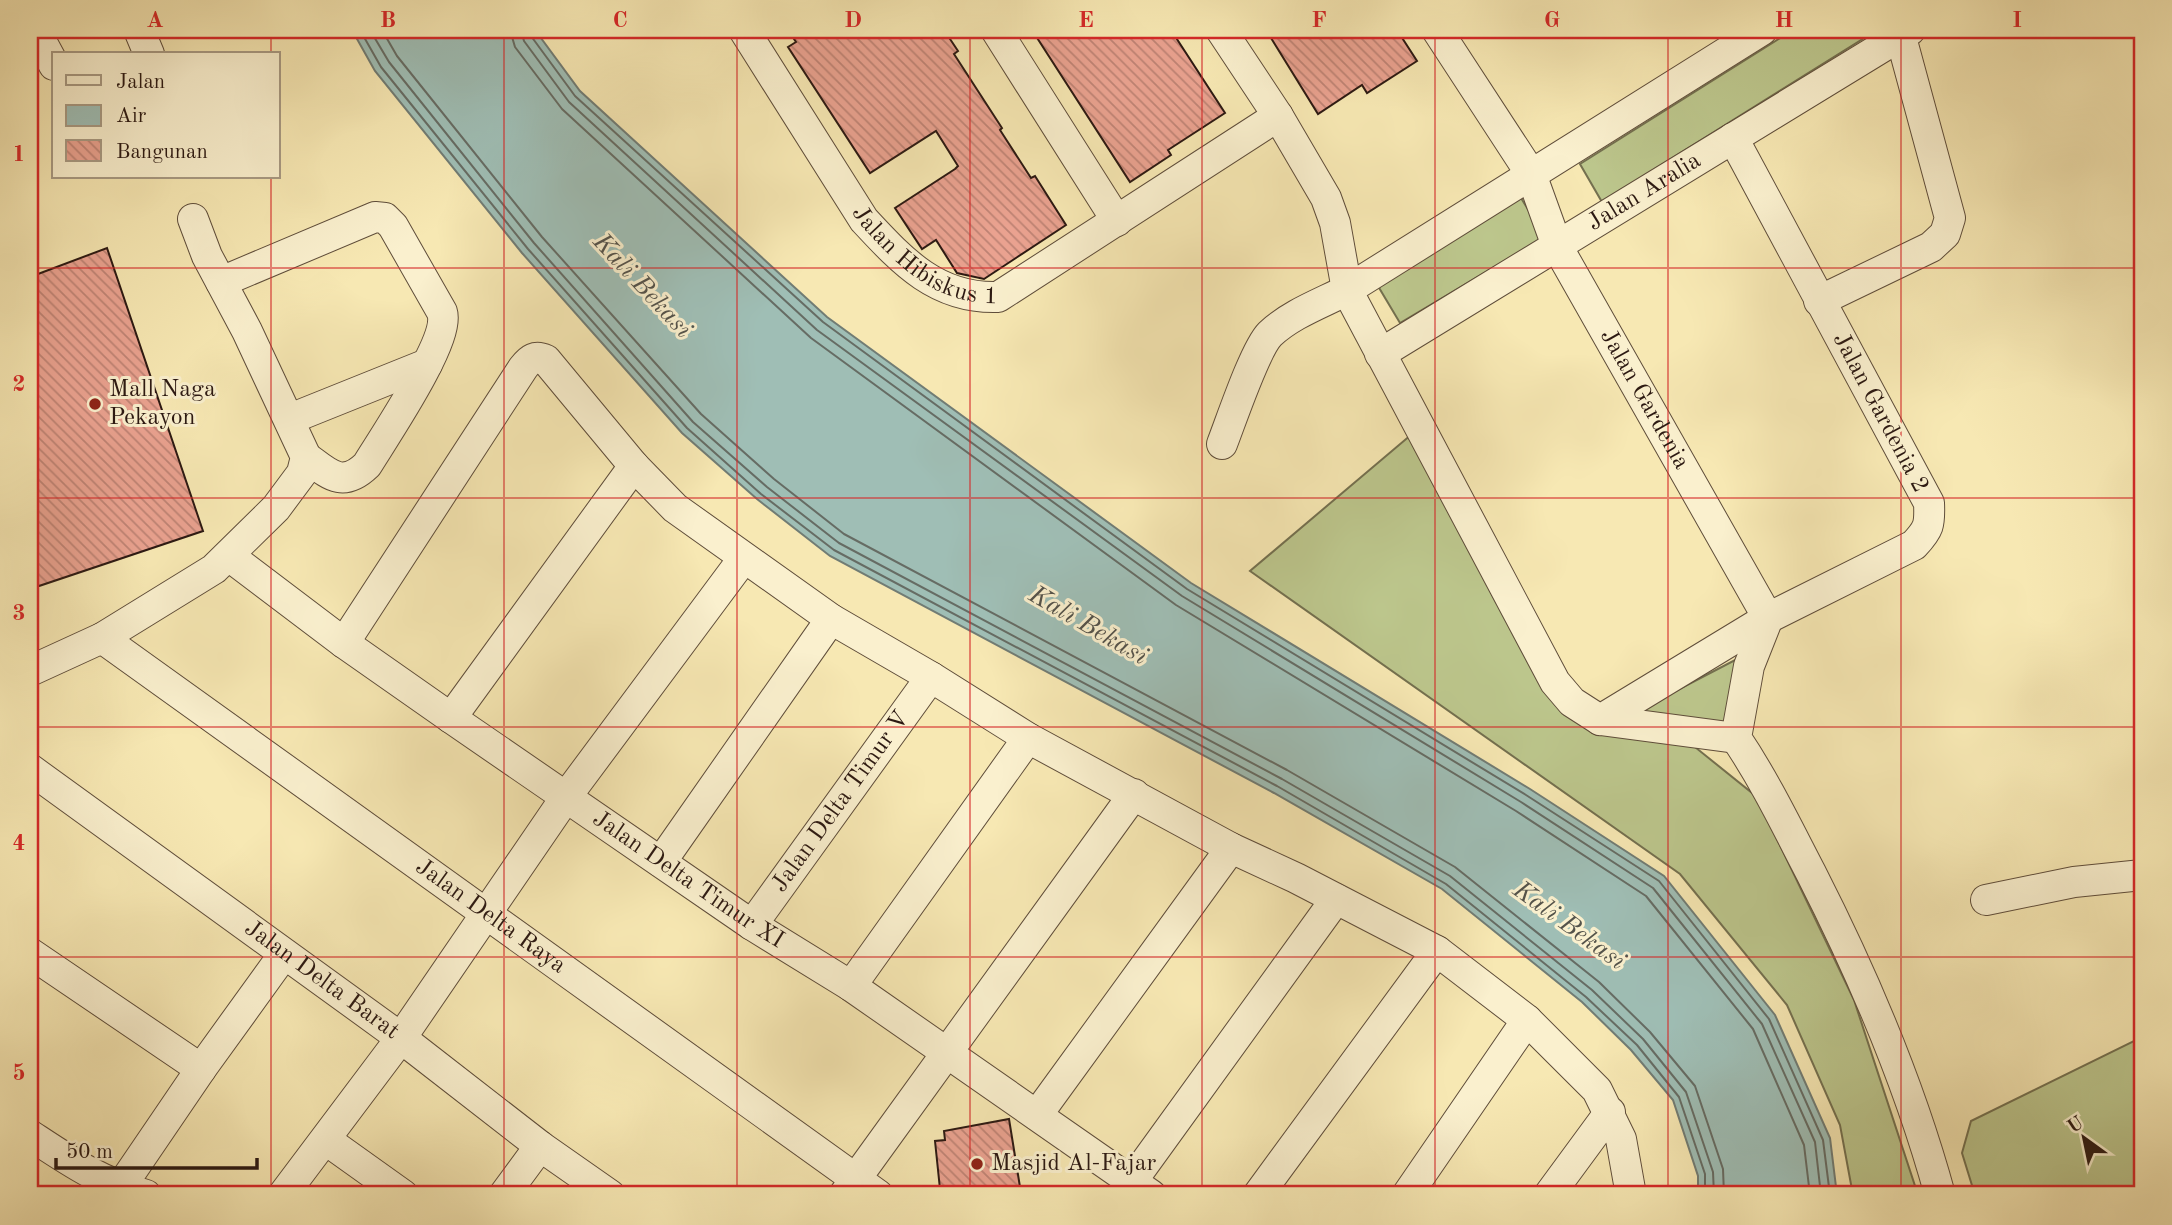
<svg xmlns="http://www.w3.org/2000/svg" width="2172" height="1225" viewBox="0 0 2172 1225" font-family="'Old Standard TT',serif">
<defs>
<pattern id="building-back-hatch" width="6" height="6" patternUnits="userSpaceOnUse" patternTransform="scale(1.75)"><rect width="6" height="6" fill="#eaa290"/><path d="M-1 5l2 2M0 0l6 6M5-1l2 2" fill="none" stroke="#be8374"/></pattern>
</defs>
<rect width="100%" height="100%" fill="#f7e8b3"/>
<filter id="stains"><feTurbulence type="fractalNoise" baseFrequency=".00286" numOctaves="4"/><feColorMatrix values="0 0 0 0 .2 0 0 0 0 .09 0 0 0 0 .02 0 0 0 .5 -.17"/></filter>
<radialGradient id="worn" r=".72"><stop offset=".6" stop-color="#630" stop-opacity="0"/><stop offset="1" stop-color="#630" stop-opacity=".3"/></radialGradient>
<g fill="#bcc68c" stroke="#74704f" stroke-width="2">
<polygon points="1793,30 1877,30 1602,202 1580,164"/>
<polygon points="1521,198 1545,237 1400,323 1378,286"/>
<polygon points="1412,434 1556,692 1695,747 1757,797 1854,1000 1918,1195 1853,1195 1840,1125 1787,1005 1680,874 1250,571"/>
<polygon points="1739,658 1742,668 1721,732 1637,711"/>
<polygon points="2142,1037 2142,1195 1975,1195 1962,1153 1971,1121"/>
</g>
<polygon fill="#9fbeb5" stroke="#717c74" stroke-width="2" points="352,30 535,30 580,91 827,317 1191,583 1530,789 1664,876 1775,1015 1830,1138 1837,1195 1698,1195 1698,1176 1673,1100 1631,1050 1582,1002 1442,889 1274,793 830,556 757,499 682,433 522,253 375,71"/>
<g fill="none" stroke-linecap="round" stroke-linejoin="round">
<g stroke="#666c64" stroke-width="2">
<polyline points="360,30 381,67 528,249 687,428 761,494 834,550 1277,786 1446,884 1586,997 1637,1045 1679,1097 1705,1174 1705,1195"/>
<polyline points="370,30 389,62 534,243 693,422 767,487 839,543 1282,779 1450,876 1592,990 1643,1039 1686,1092 1713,1172 1714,1195"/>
<polyline points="382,30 397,56 542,237 701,414 774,479 844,534 1287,770 1455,867 1599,982 1650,1032 1695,1086 1723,1169 1724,1195"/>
<polyline points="510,30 515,47 562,109 811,338 1176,605 1516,811 1646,896 1753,1029 1804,1145 1810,1195"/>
<polyline points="521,30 524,41 569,102 817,330 1182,596 1521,802 1653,888 1762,1024 1815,1142 1821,1195"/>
<polyline points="530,30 531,36 575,96 823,322 1187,589 1526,795 1659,881 1769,1019 1823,1140 1830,1195"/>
</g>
</g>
<g fill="url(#building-back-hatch)" stroke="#2c1912" stroke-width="2">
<polygon points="788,30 944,30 958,51 954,54 1002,128 1000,130 1031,178 1035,176 1066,225 984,279 957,273 936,240 922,249 895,208 955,169 958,166 936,131 870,173 788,47 796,42"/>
<polygon points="1032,30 1171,30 1225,113 1168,150 1171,155 1130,182"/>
<polygon points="1266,30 1397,30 1417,61 1367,93 1362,85 1318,114"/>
<polygon points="107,248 203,531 30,589 30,277"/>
<polygon points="1009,1119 1020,1187 971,1195 959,1195 958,1189 940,1189 935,1141 945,1140 944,1131"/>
</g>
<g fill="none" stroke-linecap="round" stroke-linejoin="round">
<g stroke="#5f4d3a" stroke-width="32">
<g id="minor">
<polyline points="35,30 54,65"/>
<polyline points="139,30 149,54"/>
<path id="s1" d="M744,30l120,190c39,42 73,79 134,77l280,-181"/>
<polyline points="996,30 1117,221"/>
<path d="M1221,30l57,86 48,82 9,25 12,67 208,392 17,20 28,18 168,-102 146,-73c15,-16 16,-20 15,-42l-196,-365"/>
<path id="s2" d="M1437,30l94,144 26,72 211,372"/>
<path d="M221,282l154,-65 10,1 8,8 49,86c9,27 -58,125 -75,153 -25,24 -38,9 -61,-8"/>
<polyline points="1819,301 1931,247 1945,234 1950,218 1899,30"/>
<path id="s3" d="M1380,354l530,-324"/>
<polyline points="290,419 427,364"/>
<path d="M1222,444c9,-23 33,-95 48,-110 21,-20 52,-31 77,-44l415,-260"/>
<path id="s4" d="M229,556l115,87 107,75 301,207 99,61 300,209"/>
<path d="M1768,618l-19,48 -13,72c29,43 51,89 75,135 52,102 99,212 129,322"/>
<path id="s5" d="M102,638l776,557"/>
<path d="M344,643l179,-275c7,-9 12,-13 23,-8l88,106 41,42 156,111 100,58 97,61 203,110 65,30 141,73 90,69 70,70 24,49 10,56"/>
<polyline points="30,671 102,638 214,569 276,508 302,473 306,457 247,331 207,256 193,219"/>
<polyline points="451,718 634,466"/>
<polyline points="1600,720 1736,738"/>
<path id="s6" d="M30,769l371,269 139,108 70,49"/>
<polyline points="661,862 831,619"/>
<polyline points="1986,900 2074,882 2142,875"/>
<path id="s7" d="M752,925l179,-248"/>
<polyline points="30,953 201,1069"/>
<polyline points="851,986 1028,738"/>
<polyline points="1037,1115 1231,848"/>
<path d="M30,1135c41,27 68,46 116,60"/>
<polyline points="326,1140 403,1195"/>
<polyline points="1132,1181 1336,899"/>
<polyline points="120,1188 201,1069 284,954"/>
<polyline points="283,1195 401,1038 566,797 743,559"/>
<polyline points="504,1195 540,1146"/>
<polyline points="844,1195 1134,794"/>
<polyline points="1258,1195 1437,951"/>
<polyline points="1407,1195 1527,1020"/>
<polyline points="1549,1195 1610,1112"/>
</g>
</g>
<use href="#minor" stroke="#faf0ce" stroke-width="30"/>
</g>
<path fill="none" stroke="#d62828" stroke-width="2" stroke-opacity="0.55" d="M271,30v24M504,30v1165M737,30v1165M970,30v1165M1202,30v1165M1435,30v1165M1668,30v1165M1901,30v1165M271,177v1018M30,268h2112M30,498h2112M30,727h2112M30,957h2112"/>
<g fill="#8f2418" stroke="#faf0ce" stroke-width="2.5">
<circle cx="95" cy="404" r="7"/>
<circle cx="977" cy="1164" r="7"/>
</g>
<g text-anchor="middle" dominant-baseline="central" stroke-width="6" stroke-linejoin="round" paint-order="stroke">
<g font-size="24" fill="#2c1912" stroke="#faf0ce">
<text stroke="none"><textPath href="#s3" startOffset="310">Jalan Aralia</textPath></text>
<text stroke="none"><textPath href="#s1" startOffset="298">Jalan Hibiskus 1</textPath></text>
<text stroke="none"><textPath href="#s2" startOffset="425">Jalan Gardenia</textPath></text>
<text transform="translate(1880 413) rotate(62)">Jalan Gardenia 2</text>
<text stroke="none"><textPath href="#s7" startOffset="152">Jalan Delta Timur V</textPath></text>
<text stroke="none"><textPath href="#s4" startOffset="562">Jalan Delta Timur XI</textPath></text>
<text stroke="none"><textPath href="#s5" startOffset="478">Jalan Delta Raya</textPath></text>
<text stroke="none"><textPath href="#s6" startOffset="360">Jalan Delta Barat</textPath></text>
</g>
<g font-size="24" fill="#2c1912" stroke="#faf0ce" text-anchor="start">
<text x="109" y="390">Mall Naga<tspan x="109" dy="28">Pekayon</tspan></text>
<text x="991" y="1164">Masjid Al-Fajar</text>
</g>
<g font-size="26" font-style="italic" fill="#54534b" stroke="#faf0ce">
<text transform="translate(642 286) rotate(47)">Kali Bekasi</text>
<text transform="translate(1088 626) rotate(30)">Kali Bekasi</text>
<text transform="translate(1569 926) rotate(36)">Kali Bekasi</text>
</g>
</g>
<rect width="2172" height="1225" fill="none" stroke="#f7e8b3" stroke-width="77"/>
<rect x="52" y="52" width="228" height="126" fill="#faf0ce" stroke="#a89a83" stroke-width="2"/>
<rect x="66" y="75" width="35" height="10" fill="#faf0ce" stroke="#a89a83" stroke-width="2"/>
<text x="116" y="88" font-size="21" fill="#2c1912">Jalan</text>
<rect x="66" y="105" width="35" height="21" fill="#9fbeb5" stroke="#a89a83" stroke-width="2"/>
<text x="116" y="122" font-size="21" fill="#2c1912">Air</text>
<rect x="66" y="140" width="35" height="21" fill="url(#building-back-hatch)" stroke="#a89a83" stroke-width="2"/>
<text x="116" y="158" font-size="21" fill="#2c1912">Bangunan</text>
<g transform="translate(2084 1138) rotate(327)" stroke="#faf0ce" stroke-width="5" paint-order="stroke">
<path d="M0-5L12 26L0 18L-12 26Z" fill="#2c1912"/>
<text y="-10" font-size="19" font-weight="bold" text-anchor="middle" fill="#2c1912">U</text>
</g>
<path d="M56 1158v10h201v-10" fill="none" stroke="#2c1912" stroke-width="3.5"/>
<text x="66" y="1158" font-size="21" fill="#2c1912" stroke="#faf0ce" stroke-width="5" paint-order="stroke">50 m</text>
<rect x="38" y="38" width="2096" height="1148" fill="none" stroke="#d62828" stroke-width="2.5"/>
<g font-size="23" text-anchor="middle" font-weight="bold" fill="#d62828">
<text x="155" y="27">A</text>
<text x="388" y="27">B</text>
<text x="620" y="27">C</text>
<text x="853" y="27">D</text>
<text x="1086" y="27">E</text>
<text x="1319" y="27">F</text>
<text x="1552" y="27">G</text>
<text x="1784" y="27">H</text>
<text x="2017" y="27">I</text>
<text x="19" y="161">1</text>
<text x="19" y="391">2</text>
<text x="19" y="620">3</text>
<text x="19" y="850">4</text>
<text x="19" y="1080">5</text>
</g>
<rect width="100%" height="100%" filter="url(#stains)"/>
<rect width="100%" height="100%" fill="url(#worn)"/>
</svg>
